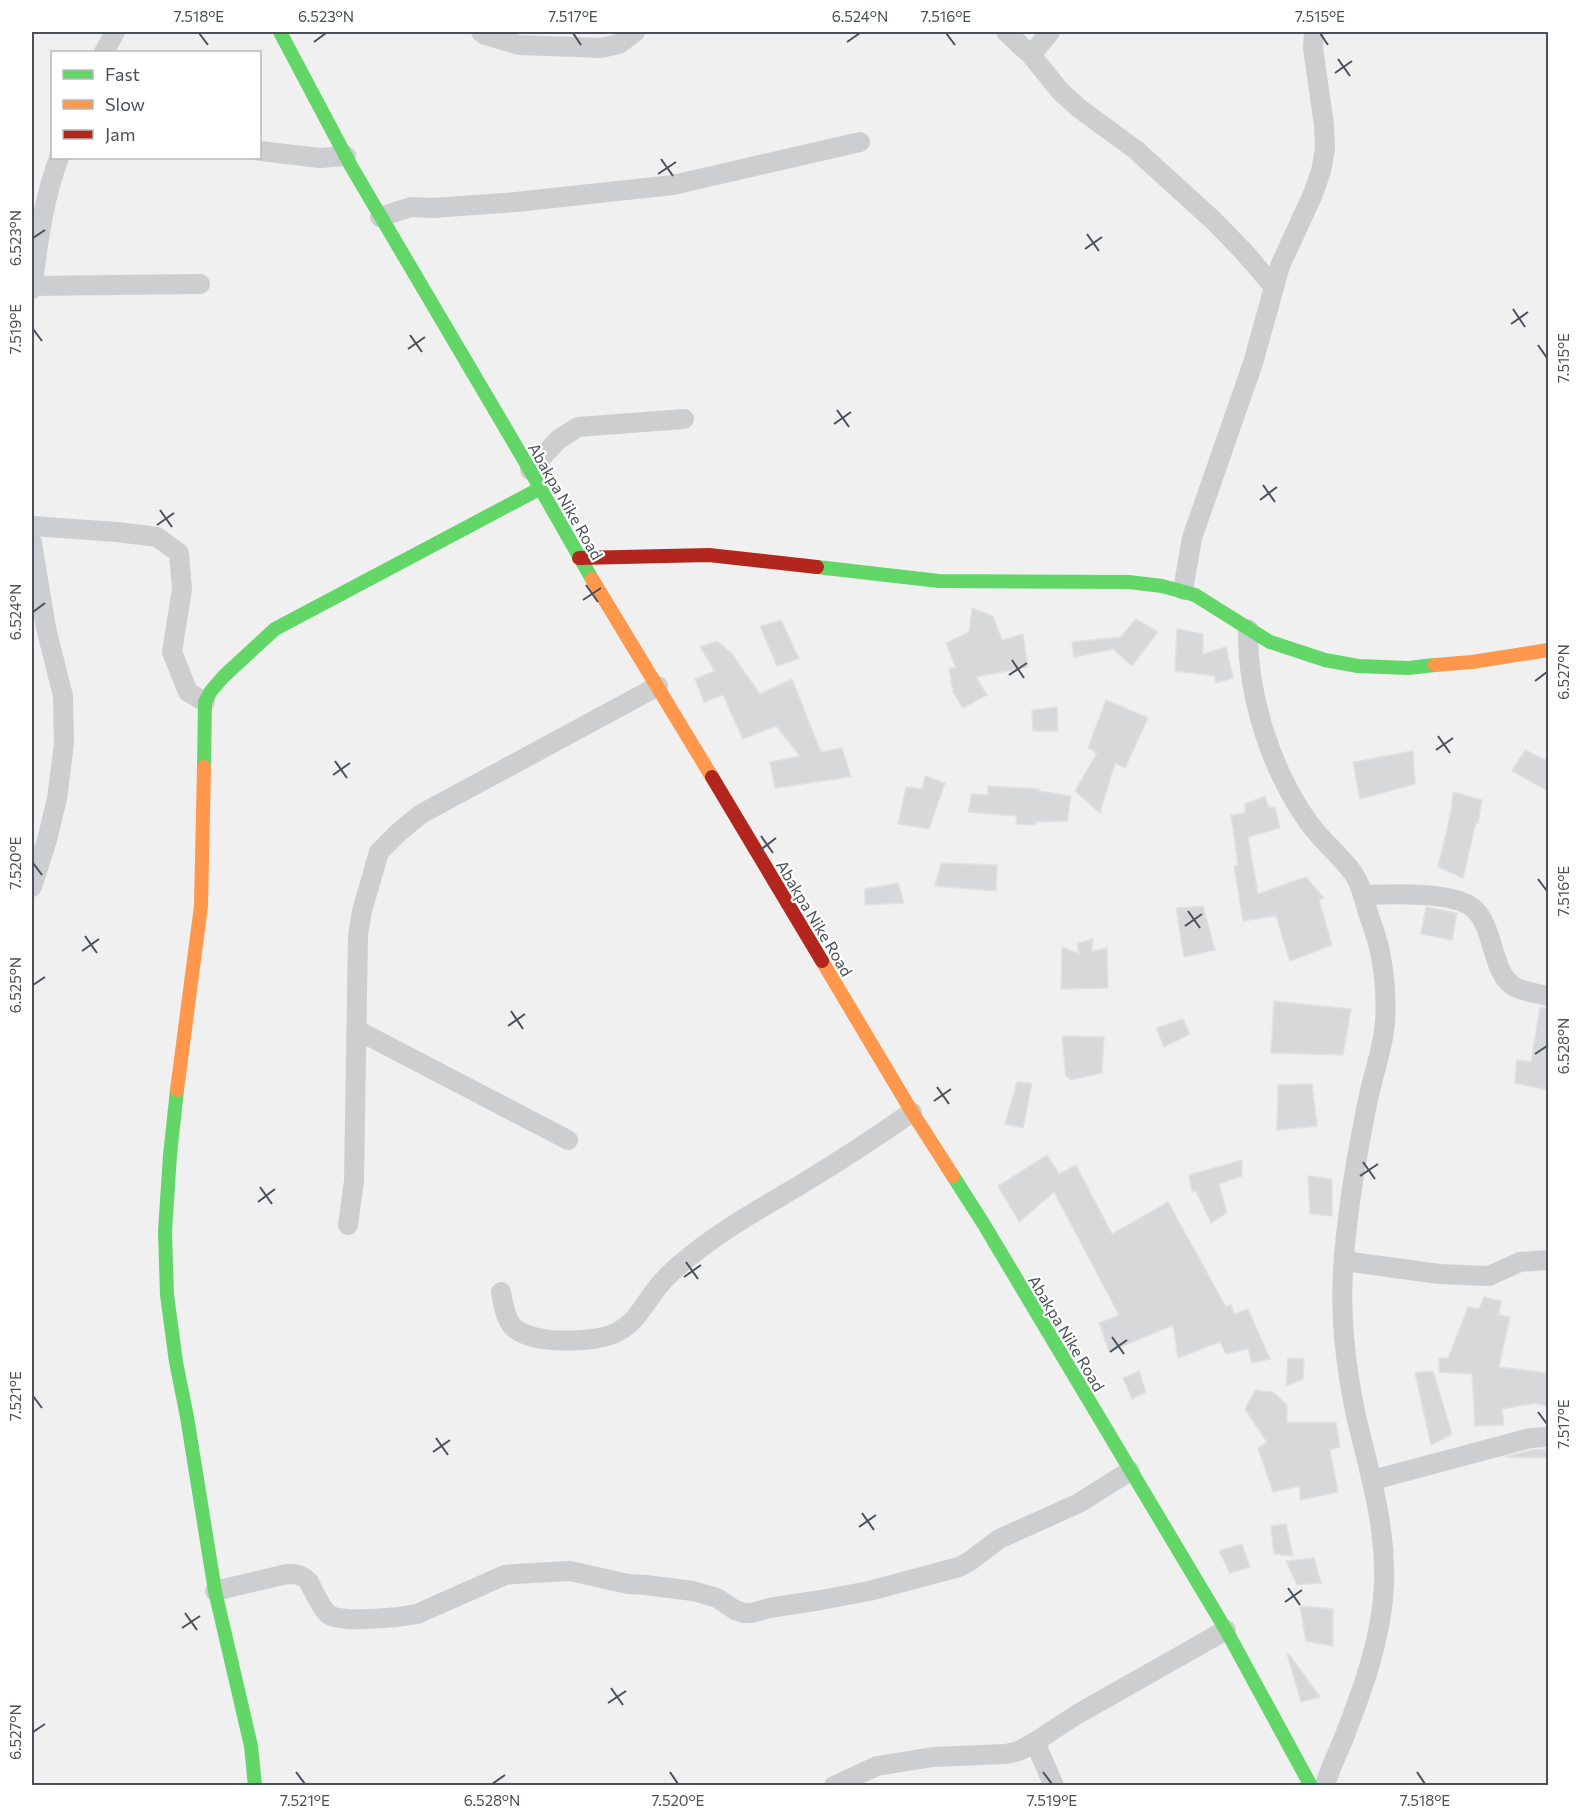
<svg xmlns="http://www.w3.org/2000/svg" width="1580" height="1817" viewBox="0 0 1580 1817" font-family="Commissioner,sans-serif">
<rect width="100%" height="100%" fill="#f0f0f0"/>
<g fill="#d7d8da" stroke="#e1e1e2" stroke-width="1.5">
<polygon points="972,608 993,616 1002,640 1023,634 1028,667 976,677 987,695 963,708 953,692 949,668 956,668 946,643 969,632"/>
<polygon points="1136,619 1158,632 1132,666 1113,649 1074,657 1072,642 1121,637"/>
<polygon points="781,620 799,658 777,666 760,626"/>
<polygon points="1177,629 1203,634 1203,654 1226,647 1233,678 1216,683 1215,676 1175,671"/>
<polygon points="717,641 732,654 760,694 792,679 821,752 842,748 851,777 775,788 770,762 800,756 776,726 743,739 723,695 704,702 695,679 715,671 700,647"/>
<polygon points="1106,700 1148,718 1125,768 1115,763 1100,813 1075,791 1097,753 1088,748"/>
<polygon points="1057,707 1058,731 1033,731 1032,710"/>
<polygon points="1525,750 1548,761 1548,791 1512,771"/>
<polygon points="1413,751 1415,784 1360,799 1353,762"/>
<polygon points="925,776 945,783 929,829 898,824 906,787 922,789"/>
<polygon points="988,786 1039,789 1039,791 1071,796 1067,821 1036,822 1035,825 1016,824 1017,816 968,812 972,794 988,795"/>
<polygon points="1453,792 1482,800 1478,823 1476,822 1463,878 1438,867 1451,812"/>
<polygon points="1265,796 1269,808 1275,807 1280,828 1248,837 1258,894 1306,877 1324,898 1319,900 1332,945 1290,961 1276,916 1243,921 1234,866 1238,865 1231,815 1245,813 1245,804"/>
<polygon points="941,863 997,865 996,891 935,886"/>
<polygon points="898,883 904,903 865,905 865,889"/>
<polygon points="1203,906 1215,950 1184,957 1176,908"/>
<polygon points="1426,907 1457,913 1452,940 1421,934"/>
<polygon points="1093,939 1092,951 1107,948 1108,988 1061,989 1062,947 1079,954 1077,943"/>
<polygon points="1274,1001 1351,1009 1343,1055 1271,1053"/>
<polygon points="1540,1007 1548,1008 1548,1090 1515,1083 1517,1060 1531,1062"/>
<polygon points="1183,1019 1190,1034 1164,1047 1156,1028"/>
<polygon points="1062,1036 1104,1037 1102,1073 1071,1080 1066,1076"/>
<polygon points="1017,1082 1032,1083 1023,1128 1005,1124"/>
<polygon points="1312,1084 1317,1126 1277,1130 1278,1085"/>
<polygon points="1047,1155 1059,1174 1076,1165 1112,1234 1168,1202 1226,1307 1231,1305 1234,1314 1248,1309 1270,1359 1252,1363 1248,1349 1226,1354 1220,1342 1178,1358 1173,1325 1109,1352 1099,1323 1119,1315 1054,1192 1019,1222 998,1186"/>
<polygon points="1242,1160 1242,1176 1219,1184 1227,1213 1211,1223 1196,1191 1192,1192 1189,1175"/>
<polygon points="1308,1176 1332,1179 1332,1216 1310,1214"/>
<polygon points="1484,1297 1501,1301 1499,1315 1510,1317 1499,1367 1548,1373 1548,1407 1536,1403 1502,1409 1504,1425 1475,1426 1472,1374 1439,1372 1439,1358 1448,1358 1468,1307 1479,1309"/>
<polygon points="1288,1358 1304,1359 1303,1379 1286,1386"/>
<polygon points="1139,1371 1146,1392 1132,1399 1123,1378"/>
<polygon points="1433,1371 1452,1434 1431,1445 1415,1373"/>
<polygon points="1255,1390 1273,1392 1287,1405 1287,1422 1336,1422 1340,1447 1330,1450 1338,1492 1300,1500 1300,1486 1273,1492 1258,1448 1267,1442 1245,1409"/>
<polygon points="1548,1449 1548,1458 1505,1457 1532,1450"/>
<polygon points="1286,1524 1293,1556 1274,1554 1271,1526"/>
<polygon points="1242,1544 1250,1567 1230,1573 1219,1551"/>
<polygon points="1314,1558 1321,1583 1297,1585 1286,1561"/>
<polygon points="1300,1606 1333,1609 1333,1646 1306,1641"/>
<polygon points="1287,1654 1289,1654 1320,1697 1301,1702"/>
</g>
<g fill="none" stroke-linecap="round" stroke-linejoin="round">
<g stroke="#ccced0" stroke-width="20">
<polyline points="481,32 485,35 519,45 601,48 619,44 635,32"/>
<polyline points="1006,32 1031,55 1061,92 1080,109 1136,150 1214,221 1245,253 1274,287"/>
<polyline points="104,52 115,32"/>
<polyline points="1031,55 1050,32"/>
<polyline points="260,151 320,158 346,156"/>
<polyline points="380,217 411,207 433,208 516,202 673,185 860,142"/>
<polyline points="32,286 200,284"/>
<path d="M32,289c6,-45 11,-89 27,-131"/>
<polyline points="530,470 559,439 578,427 684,419"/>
<polyline points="32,526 117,532 157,537 179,553 182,589 172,652 188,692 205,702"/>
<polyline points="32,543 46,628 63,696 64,744 57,799 47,840 32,887"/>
<polyline points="1183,590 1192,538 1253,363 1280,266 1313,194 1321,171 1325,149 1324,125 1313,48 1314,32"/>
<path d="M1248,629c-1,66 23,141 61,194 13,18 31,32 44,50 9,13 11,26 15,40 4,11 8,23 11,34 6,27 9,64 4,91 -5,26 -14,51 -18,77 -10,50 -19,105 -22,156 -3,48 3,97 13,145 13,55 30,109 28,167 -2,55 -21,106 -41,157 -6,15 -14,30 -18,46"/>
<path d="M1365,895c26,-1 88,-4 108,13 23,19 17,68 44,80 10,4 21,6 31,8"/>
<polyline points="357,1030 568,1140"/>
<polyline points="348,1225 354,1181 358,935 362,911 379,852 399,832 421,814 658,686"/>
<polyline points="1344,1261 1439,1274 1489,1276 1520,1262 1548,1260"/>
<path d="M501,1292c2,11 4,25 11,34 18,19 79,17 101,8 19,-8 27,-22 38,-38 10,-15 24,-28 38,-39 34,-28 74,-50 111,-72 38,-23 75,-47 112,-73"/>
<polyline points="1373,1480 1530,1438 1548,1437"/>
<path d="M215,1591l72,-17c9,0 15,0 22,8 5,10 11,24 19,32 11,10 73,3 89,0l88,-39 10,-1 55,-3 58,13 18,1 47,6 24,7 18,12 9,3h8l17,-5 52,-8 48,-9 90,-24 11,-6 29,-22 80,-36 51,-32"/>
<polyline points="1035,1742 1054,1786"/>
<polyline points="834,1786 877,1766 933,1757 1006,1754 1019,1751 1035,1742 1076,1715 1226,1630"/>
</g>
<g stroke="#63d668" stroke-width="14">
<polyline points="280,32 351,166 530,470 592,579"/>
<polyline points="817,567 939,581 1129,582 1162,586 1195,595 1270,642 1325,660 1358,666 1408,668 1435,665"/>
<polyline points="204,767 205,702 211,691 224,676 275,629 539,489"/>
<polyline points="177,1090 170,1155 165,1231 167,1295 176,1362 187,1417 215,1591 251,1746 255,1786"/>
<polyline points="953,1176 983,1223 1226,1630 1311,1786"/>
</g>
<g stroke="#ff974d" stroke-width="14">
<polyline points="592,579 712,777"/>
<polyline points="1435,665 1472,662 1548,650"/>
<polyline points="822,961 912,1112 953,1176"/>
<polyline points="177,1090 201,906 204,767"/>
</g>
<g stroke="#b3261e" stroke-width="14">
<polyline points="579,558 709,555 817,567"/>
<polyline points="712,777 822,961"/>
</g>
</g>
<path fill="none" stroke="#49505a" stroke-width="2" d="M199,33l9,12M573,33l8,12M946,33l9,12M1320,33l8,12M314,42l12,-9M847,42l13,-9M1338,59l12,17M1335,73l17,-12M661,159l12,17M658,174l18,-12M1087,234l12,17M33,238l12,-8M1085,249l17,-12M1513,309l12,18M1511,324l17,-12M33,329l9,12M410,335l12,17M1538,345l9,13M408,349l17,-12M837,410l12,17M834,424l17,-12M1263,485l12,17M1260,500l17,-13M160,510l12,17M157,525l17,-12M586,585l12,17M583,600l18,-12M33,612l12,-9M1012,660l12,18M1009,675l18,-12M1535,681l12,-9M1438,736l12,17M1436,750l17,-12M335,761l12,17M333,775l17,-12M761,836l12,17M759,851l17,-13M33,863l9,12M1538,879l9,12M1188,911l12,17M1185,926l17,-12M85,936l12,17M82,951l17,-12M33,985l12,-8M511,1011l12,18M508,1026l17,-12M1535,1054l12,-8M937,1087l12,17M934,1101l17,-12M1363,1162l12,17M1360,1176l18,-12M260,1187l12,17M258,1202l17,-13M686,1262l12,17M684,1277l17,-12M1112,1337l12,17M1110,1352l17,-12M33,1396l9,12M1538,1412l9,12M436,1438l12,17M433,1452l17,-12M862,1513l12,17M859,1527l17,-12M1288,1588l12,17M1285,1602l17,-12M185,1613l12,17M182,1628l18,-12M611,1688l12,17M608,1703l18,-12M33,1732l12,-8M296,1772l9,12M670,1772l8,12M1043,1772l9,12M1417,1772l8,12M492,1784l13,-9"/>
<g text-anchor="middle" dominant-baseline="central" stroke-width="4.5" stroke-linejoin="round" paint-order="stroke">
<g font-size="16" fill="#49505a" stroke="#fff">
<text transform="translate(566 501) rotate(60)">Abakpa Nike Road</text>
<text transform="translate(815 918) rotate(59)">Abakpa Nike Road</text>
<text transform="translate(1067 1333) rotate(59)">Abakpa Nike Road</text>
</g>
</g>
<rect width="1580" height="1817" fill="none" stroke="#ffffff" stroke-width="66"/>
<rect x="51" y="51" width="210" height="108" fill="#ffffff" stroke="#b6b9bd" stroke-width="1.5"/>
<rect x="63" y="70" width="30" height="9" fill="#63d668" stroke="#b6b9bd" stroke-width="1.5"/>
<text x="105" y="81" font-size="18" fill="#49505a">Fast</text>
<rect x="63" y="100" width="30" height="9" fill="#ff974d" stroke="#b6b9bd" stroke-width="1.5"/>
<text x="105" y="111" font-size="18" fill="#49505a">Slow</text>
<rect x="63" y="130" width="30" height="9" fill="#b3261e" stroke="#b6b9bd" stroke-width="1.5"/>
<text x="105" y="141" font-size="18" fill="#49505a">Jam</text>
<rect x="33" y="33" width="1514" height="1751" fill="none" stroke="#49505a" stroke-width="2"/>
<g font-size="15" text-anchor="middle" fill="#49505a">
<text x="199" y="22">7.518°E</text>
<text x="326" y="22">6.523°N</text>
<text x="573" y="22">7.517°E</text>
<text x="860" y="22">6.524°N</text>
<text x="946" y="22">7.516°E</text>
<text x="1320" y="22">7.515°E</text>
<text transform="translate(16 238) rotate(-90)" y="5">6.523°N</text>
<text transform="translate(16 329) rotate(-90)" y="5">7.519°E</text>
<text transform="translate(1564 358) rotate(-90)" y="5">7.515°E</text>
<text transform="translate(16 612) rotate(-90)" y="5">6.524°N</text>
<text transform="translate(1564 672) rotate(-90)" y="5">6.527°N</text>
<text transform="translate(16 863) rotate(-90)" y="5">7.520°E</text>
<text transform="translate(1564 891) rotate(-90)" y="5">7.516°E</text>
<text transform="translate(16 985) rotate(-90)" y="5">6.525°N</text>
<text transform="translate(1564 1046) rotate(-90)" y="5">6.528°N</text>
<text transform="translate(16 1396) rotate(-90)" y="5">7.521°E</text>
<text transform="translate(1564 1424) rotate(-90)" y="5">7.517°E</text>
<text transform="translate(16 1732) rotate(-90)" y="5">6.527°N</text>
<text x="305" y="1806">7.521°E</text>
<text x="492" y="1806">6.528°N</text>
<text x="678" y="1806">7.520°E</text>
<text x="1052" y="1806">7.519°E</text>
<text x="1425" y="1806">7.518°E</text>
</g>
</svg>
